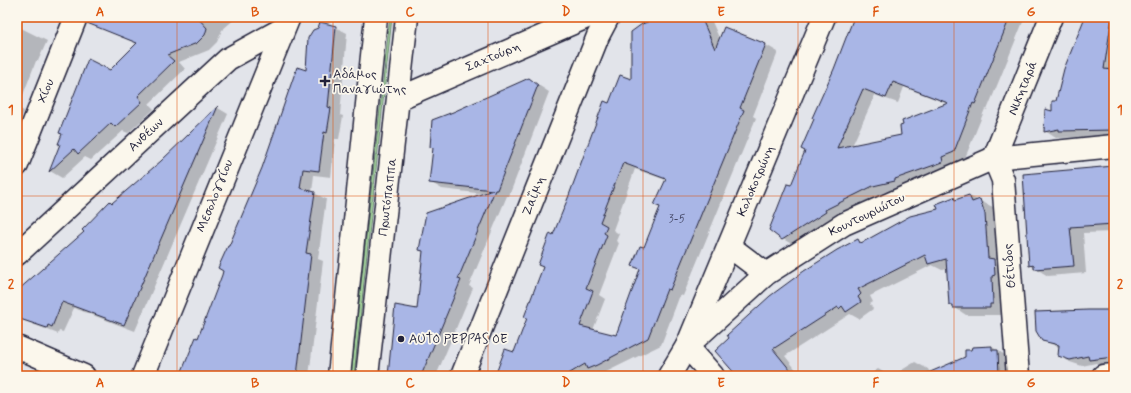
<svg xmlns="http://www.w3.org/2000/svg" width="1131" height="393" viewBox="0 0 1131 393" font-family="Mynerve,sans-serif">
<rect width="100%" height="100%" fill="#e2e4ea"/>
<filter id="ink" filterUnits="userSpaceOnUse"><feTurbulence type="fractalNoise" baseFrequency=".025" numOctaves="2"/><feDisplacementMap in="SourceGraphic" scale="8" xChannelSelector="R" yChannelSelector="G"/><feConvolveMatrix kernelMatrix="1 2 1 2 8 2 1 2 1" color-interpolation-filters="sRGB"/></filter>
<g filter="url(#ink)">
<polygon fill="#abdea0" stroke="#66806e" points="390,17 392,17 354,376 351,376"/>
<g fill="#0003" fill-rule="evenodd">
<polygon points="101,17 237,17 222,30 217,42 209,50 179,62 185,69 149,104 154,109 128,133 123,131 91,160 85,157 62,178 50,171 61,144 110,71 137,44 97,26"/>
<path d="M663,17h47l10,23 4,-12 42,17 12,7 -25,64 3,2 -73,178 -3,-1 -19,50 -61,30 -5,-3 -8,4h-91l18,-22 14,-36 26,-82 55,-132 23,-23zM635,169l31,11 -10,25 5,3 -17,41 -10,17 7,4 -25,66 -23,-6 12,-31 -6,-4 20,-52 -3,-2 3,-7 -6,-4z"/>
<polygon points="773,17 780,17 778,20"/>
<path d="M860,17h165l-38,93 -2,-1 -20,49 -12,6 2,4 -48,20 -22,4 -50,24 2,3 -42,27 -12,-7 9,-52zM904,87l44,17 -46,32 -50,10 23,-51 23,8z"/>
<polygon points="1086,17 1114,17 1114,136 1056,138 1045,131 1057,102"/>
<polygon points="17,26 47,41 38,61 36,61 18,108 24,111 17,128"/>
<polygon points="335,27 347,33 340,115 343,116 339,139 335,139 331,177 314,175 312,192 326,199 318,259 323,261 309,376 181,376 198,339 223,275 230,248 307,72"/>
<polygon points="529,79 549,92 509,196 507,196 469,286 473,288 436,376 389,376 418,310 424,252 420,250 485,194 442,189 430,182"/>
<polygon points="218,108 228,114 135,331 74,308 63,332 59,331 58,334 17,318 17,293 86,232"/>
<polygon points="1114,167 1114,232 1083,233 1086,273 1048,276 1030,265"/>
<polygon points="969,196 993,207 998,221 1003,315 966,315 954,307 950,305 948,269 942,270 932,265 870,296 873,302 870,304 873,309 859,319 850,314 785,356 801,376 738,376 858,240 863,243 939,209 954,198 958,200"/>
<polygon points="1114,311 1114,365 1101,366 1096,363 1082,366 1070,362 1059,355 1060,348 1043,340"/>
<polygon points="992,347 1010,358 1011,376 892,376 915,362 928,369 930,373"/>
<polygon points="878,369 890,376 859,376 865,372 869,375"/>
</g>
<g fill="#a9b6e6" stroke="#22223b" fill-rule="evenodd">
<polygon points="88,17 197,17 207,28 205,35 197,43 167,55 174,61 138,96 142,102 115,127 111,123 78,154 74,149 49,172 60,144 58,144 62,134 59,133 88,59 110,70 137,43 87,23"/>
<path d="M660,17h41l14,32 9,-22 42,17 -26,64 4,2 -74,180 -3,-1 -19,49 -51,27 -10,4 -2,-5 -20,12h-70l10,-27 9,3 13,-34 -3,-1 19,-50 -5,-2 12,-32 3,2 15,-37 36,-97 5,2 11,-28 11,4v-47l11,-8zM623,163l43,16 -12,26 6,2 -16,40 -4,-1 -8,20 8,3 -24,66 -36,-9 13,-35 -7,-3 21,-53 -3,-2 3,-7 -7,-4z"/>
<path d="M854,17h156l-35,87 -2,-1 -19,49 -12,5 1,5 -48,17v2l-22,5 -48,24 1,2 -44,28 -13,-10 18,-46 4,1 14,-34 -4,-2 13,-30 -2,-1 22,-49zM893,82l55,21 -46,18 1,4 -3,1 1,9 -64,13 26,-59 23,9z"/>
<polygon points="1085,17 1112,17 1104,69 1114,70 1114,130 1059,131 1059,129 1044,132 1045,109 1052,111 1052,101 1056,101 1064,69"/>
<polygon points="320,22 336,26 328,107 331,108 327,133 324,132 319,171 303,169 300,188 315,192 306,253 311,254 297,376 246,376 229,372 227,376 180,376 196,337 198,338 222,275 223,271 218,268 228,246 229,246 262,168 297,67 306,70 308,38 313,30 318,28"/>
<polygon points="529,78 538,85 497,190 495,190 458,279 461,280 421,376 388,376 395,305 417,309 423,251 419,250 426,213 493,190 429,183 433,148 430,147 432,120 453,112"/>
<polygon points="218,106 124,325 62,302 52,327 48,325 47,328 17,318 17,291 84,232 82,230 110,201 112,203 161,161"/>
<polygon points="1114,166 1114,224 1070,227 1074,266 1034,269 1034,265 1029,266 1023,174"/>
<polygon points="969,195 972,202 980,199 985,214 988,258 994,259 995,275 992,276 993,304 990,304 990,308 953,308 953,305 949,305 946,259 928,264 925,255 858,289 861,294 858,297 861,302 846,312 842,306 839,309 838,307 773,349 795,376 737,376 715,351 729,338 727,335 770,296 804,271 837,250 858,239 860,243 863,242 910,216 938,209 936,204 954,197 955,200"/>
<polygon points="1088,310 1114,310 1114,357 1089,360 1088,356 1070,360 1058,356 1059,345 1042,341 1036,331 1035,312"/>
<polygon points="992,346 992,350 998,350 999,376 921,376 965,357 965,350 971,350 972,347"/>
</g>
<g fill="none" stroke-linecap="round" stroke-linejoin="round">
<g stroke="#22223b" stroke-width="25">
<g id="minor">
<polyline points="400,98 587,17"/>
<polyline points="17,165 76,17"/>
<polyline points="729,246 766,274"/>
<polyline points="17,254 228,59 284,28"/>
<polyline points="17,347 84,376"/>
<polyline points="143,376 289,17"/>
<polyline points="339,376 376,17"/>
<polyline points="367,376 407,17"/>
<polyline points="462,376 598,36 608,17"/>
<polyline points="669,376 687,346 766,274 844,224 994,158 1114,146"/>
<polyline points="713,376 687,346 824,17"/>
<polyline points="1018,376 1003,180 994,158 1051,17"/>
<polyline points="1103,376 1114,375"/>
</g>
</g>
<use href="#minor" stroke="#fbf7ec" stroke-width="22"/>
</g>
</g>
<path fill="none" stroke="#de560e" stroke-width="1" stroke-opacity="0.55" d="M177,17v359M333,17v359M488,17v359M643,17v359M798,17v359M954,17v359M17,196h1097"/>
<g fill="#22223b" stroke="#fbf7ec" stroke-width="1.5">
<path d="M323 75h4v4h4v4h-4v4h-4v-4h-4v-4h4z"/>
<circle cx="401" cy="339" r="4"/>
</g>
<g text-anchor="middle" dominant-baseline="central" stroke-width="3.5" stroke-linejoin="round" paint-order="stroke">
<g font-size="11" fill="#444766">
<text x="677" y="219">3-5</text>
</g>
<g font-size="13" fill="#22223b" stroke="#fbf7ec">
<text transform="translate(493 57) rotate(-23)">Σαχτούρη</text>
<text transform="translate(1023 88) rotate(-68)">Νικηταρά</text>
<text transform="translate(46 91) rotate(-68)">Χίου</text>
<text transform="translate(146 135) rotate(-43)">Ανθέων</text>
<text transform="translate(756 181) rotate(-67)">Κολοκοτρώνη</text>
<text transform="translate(215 196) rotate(-68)">Μεσολογγίου</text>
<text transform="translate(534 196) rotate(-68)">Ζαΐμη</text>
<text transform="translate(388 197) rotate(-83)">Πρωτόπαππα</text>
<text transform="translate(867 215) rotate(-26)">Κουντουριώτου</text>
<text transform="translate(1010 266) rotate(-95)">Θέτιδος</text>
</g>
<g font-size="13" fill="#22223b" stroke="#fbf7ec" text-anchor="start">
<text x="333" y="74">Αδάμος<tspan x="333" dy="15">Παναγιώτης</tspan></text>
<text x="409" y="339">AUTO PEPPAS OE</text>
</g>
</g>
<rect width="1131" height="393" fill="none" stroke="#fbf7ec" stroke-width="44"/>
<rect x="22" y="22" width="1087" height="349" fill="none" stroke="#de560e" stroke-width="1.5"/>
<g font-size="13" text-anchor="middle" font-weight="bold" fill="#de560e">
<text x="100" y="16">A</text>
<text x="255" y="16">B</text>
<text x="410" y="16">C</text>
<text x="566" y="16">D</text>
<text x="721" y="16">E</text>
<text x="876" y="16">F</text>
<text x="1031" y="16">G</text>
<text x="11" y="114">1</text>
<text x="1120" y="114">1</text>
<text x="11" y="288">2</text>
<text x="1120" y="288">2</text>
<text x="100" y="387">A</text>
<text x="255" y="387">B</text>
<text x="410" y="387">C</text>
<text x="566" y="387">D</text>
<text x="721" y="387">E</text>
<text x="876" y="387">F</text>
<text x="1031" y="387">G</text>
</g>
</svg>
